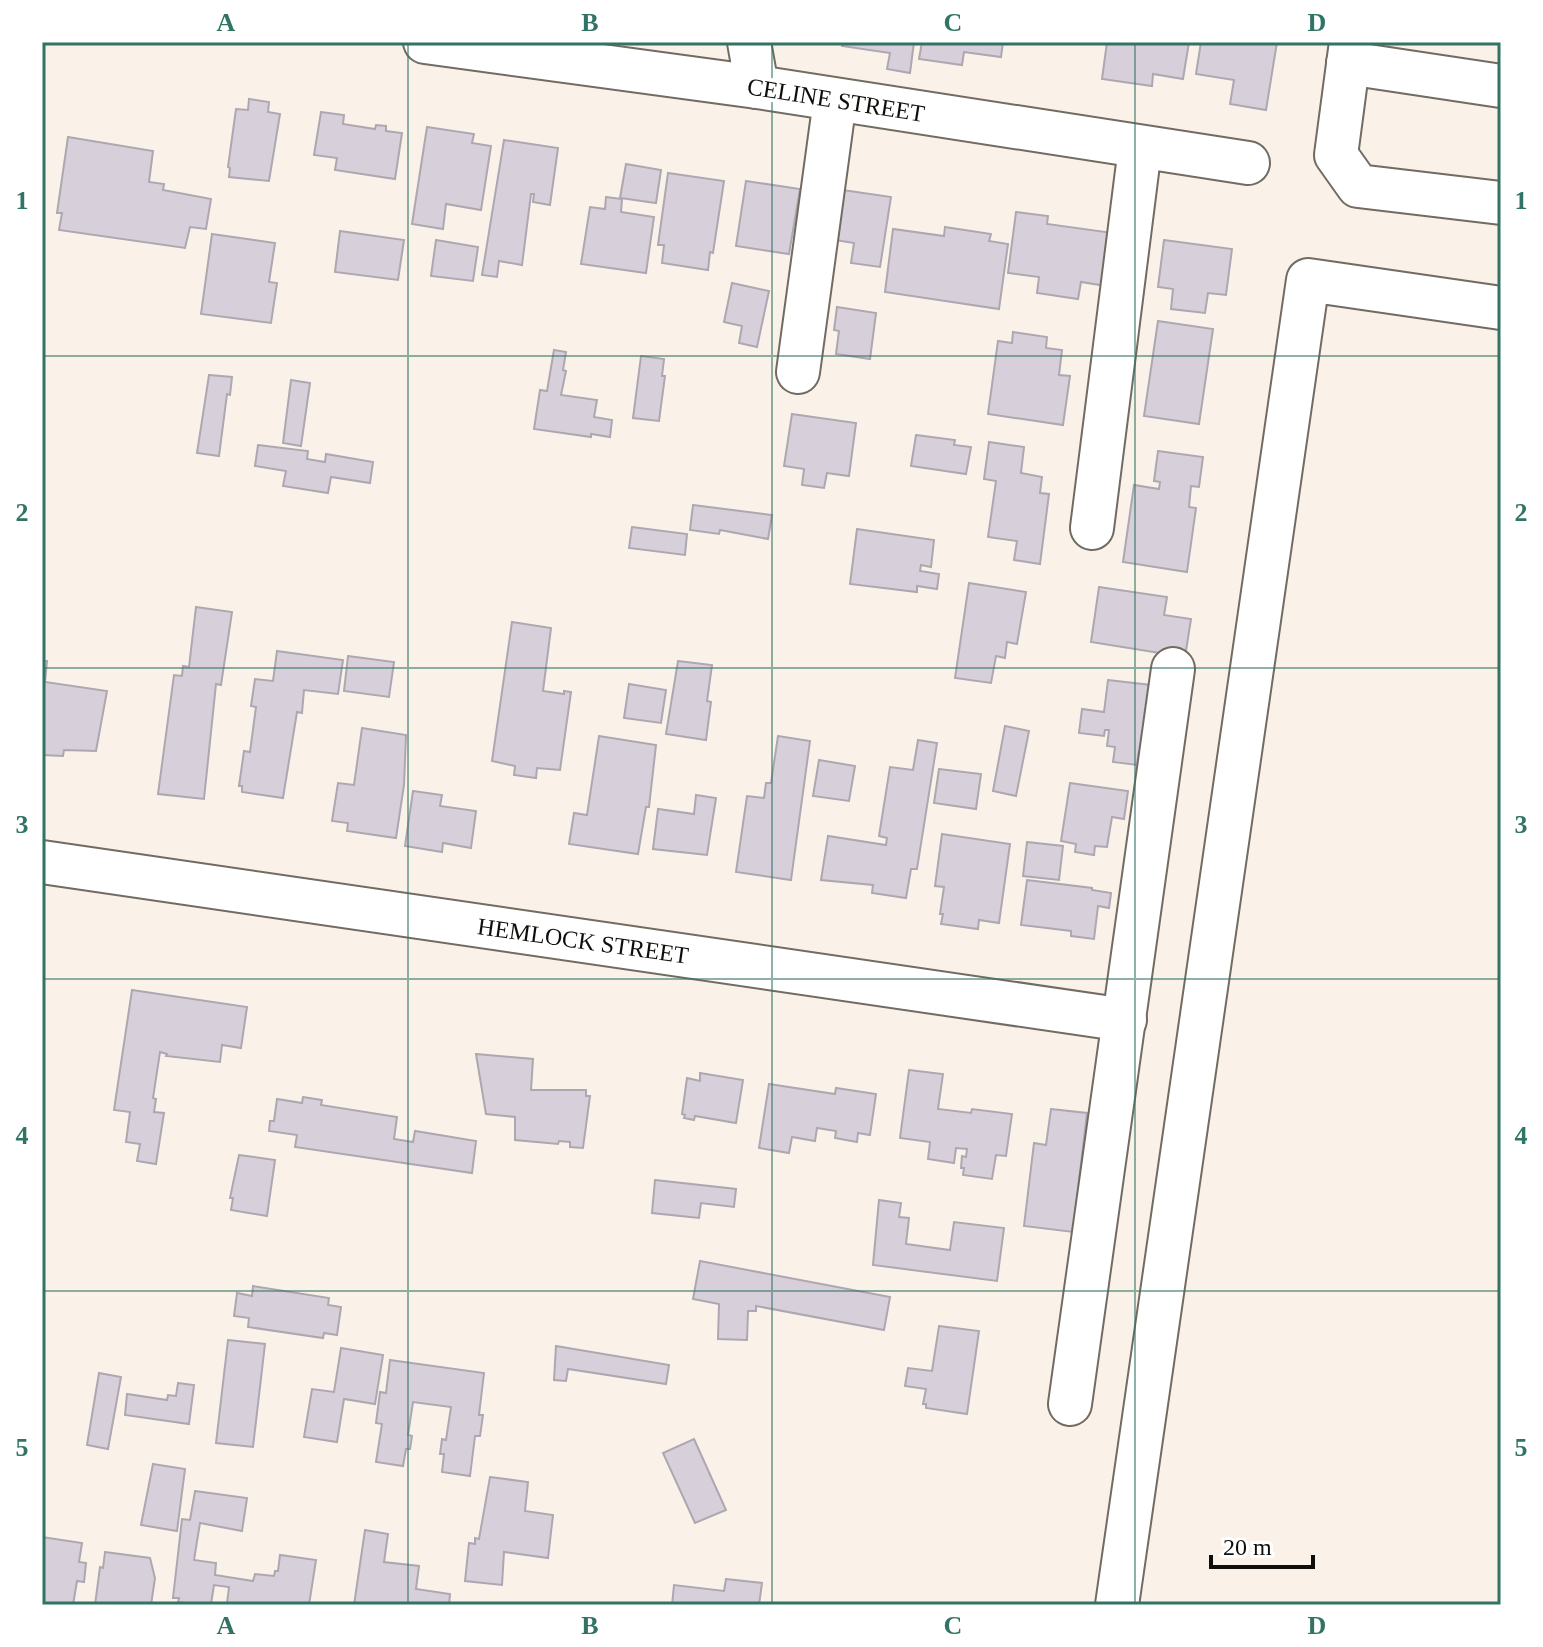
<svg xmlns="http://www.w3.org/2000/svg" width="1543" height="1647" viewBox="0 0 1543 1647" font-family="Georgia,serif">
<rect width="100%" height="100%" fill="#faf2e8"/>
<g fill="#d7d0db" stroke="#ada7b1" stroke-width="2">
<polygon points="843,42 914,42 910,73 887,69 890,53 842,46"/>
<polygon points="922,42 1003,42 1001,57 964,52 962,65 919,59"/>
<polygon points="1107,42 1189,42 1183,79 1153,74 1152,86 1102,79"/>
<polygon points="1201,42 1277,42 1266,110 1230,104 1234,80 1196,74"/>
<polygon points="249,99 269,102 268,112 280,114 269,181 229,177 230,168 228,167 236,109 248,110"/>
<polygon points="321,112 344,115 343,124 375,129 376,125 386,126 386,131 402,133 395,179 335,170 337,158 314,155"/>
<polygon points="427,127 474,134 472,143 491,146 481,210 446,204 443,229 412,224"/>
<polygon points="68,137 153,151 149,182 164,184 163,190 211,199 206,229 190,227 185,248 59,230 62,213 57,213"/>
<polygon points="504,140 558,148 550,205 533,202 534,194 531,194 522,265 499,261 497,277 482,275"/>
<polygon points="626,164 661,170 656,203 620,198"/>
<polygon points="668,173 724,181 713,253 710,252 708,270 662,263 664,245 658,245"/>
<polygon points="746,181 800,189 789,254 736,246"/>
<polygon points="836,189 891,197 880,267 851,263 854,243 829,239"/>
<polygon points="606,197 622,199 621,212 654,217 646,273 581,264 590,207 605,209"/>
<polygon points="1016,212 1048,216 1047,224 1113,233 1106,286 1081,282 1078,299 1037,293 1039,277 1008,273"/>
<polygon points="945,227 991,234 989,241 1008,244 999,309 885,292 893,229 944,236"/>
<polygon points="340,231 404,240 398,280 335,272"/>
<polygon points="212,234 275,243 269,282 277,283 271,323 201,314"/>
<polygon points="436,240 478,247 473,281 431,276"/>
<polygon points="1164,240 1232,249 1226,295 1208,293 1205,313 1171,309 1173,289 1158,287"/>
<polygon points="732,283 769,291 757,347 739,343 742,326 724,322"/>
<polygon points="837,307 876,313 870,359 836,354 839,331 834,330"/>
<polygon points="1158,321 1213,329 1199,424 1144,416"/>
<polygon points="1013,332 1047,337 1046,348 1062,350 1059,375 1070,376 1063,425 988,414 998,341 1012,343"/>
<polygon points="554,350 566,352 563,370 566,371 561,395 597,400 594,417 612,420 610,437 591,434 591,437 534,429 540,390 547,391"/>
<polygon points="641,356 664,359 662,376 665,376 659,421 633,418"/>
<polygon points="209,375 232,377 230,395 227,394 219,456 197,453"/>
<polygon points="291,380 310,383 301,446 283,443"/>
<polygon points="792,414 856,423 849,476 827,473 824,488 802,485 804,469 784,466"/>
<polygon points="916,435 955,440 954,445 971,447 966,474 911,466"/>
<polygon points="989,442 1024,447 1021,473 1042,477 1040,493 1049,494 1040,564 1014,560 1017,541 988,537 996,481 984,479"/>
<polygon points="258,445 308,451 307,459 325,462 326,454 373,462 370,483 331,477 328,493 283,486 286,471 255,466"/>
<polygon points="1158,451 1203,457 1199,487 1191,486 1189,507 1196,508 1187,572 1123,562 1134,485 1159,489 1160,482 1154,481"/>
<polygon points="693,505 772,515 768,539 720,530 719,534 690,530"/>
<polygon points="632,527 687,534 685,555 629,548"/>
<polygon points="857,529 934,540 931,567 921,565 920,571 939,574 937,589 917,586 917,592 850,584"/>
<polygon points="969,583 1026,592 1017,644 1007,642 1005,658 996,656 991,683 955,678"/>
<polygon points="1099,587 1167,597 1164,615 1191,619 1185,657 1091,642"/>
<polygon points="196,607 232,612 221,685 216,684 204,799 158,794 174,675 182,676 183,666 189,667"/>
<polygon points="512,622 551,628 543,691 564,694 564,691 571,692 560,770 537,768 536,778 514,775 515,766 492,761"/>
<polygon points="277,651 343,660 338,694 304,690 302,713 297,712 283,798 242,792 242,786 239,786 244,751 250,752 256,707 251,706 255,679 273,681"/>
<polygon points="348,656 394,662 389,697 344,691"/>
<polygon points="42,661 47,661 45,682 107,691 96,751 64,750 63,756 42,755"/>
<polygon points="678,661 712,665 707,701 711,702 706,740 666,734"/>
<polygon points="1108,680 1151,685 1143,752 1139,751 1137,765 1113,762 1115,747 1107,746 1109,730 1105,730 1104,736 1079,733 1082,709 1104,712"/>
<polygon points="629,684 666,690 661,723 624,718"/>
<polygon points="1005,726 1029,731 1016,796 993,791"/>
<polygon points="362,728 406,735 404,785 396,838 347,831 348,823 332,821 338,783 354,785"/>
<polygon points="599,736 656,745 649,807 646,807 638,854 569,844 574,813 587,815"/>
<polygon points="778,736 810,741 791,880 736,872 747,796 764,798 766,783 771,783"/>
<polygon points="918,740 937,743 917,869 911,869 906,898 872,893 873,885 821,880 828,836 886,845 887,838 879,836 890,767 913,770"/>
<polygon points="819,760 855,766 849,801 813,796"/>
<polygon points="939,769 981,774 976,809 934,803"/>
<polygon points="1070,783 1128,791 1124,819 1112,817 1107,847 1095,846 1094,855 1075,852 1076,844 1061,841"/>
<polygon points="413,791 442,795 440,806 476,811 471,848 443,843 442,852 405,846"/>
<polygon points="696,795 716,798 707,855 653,849 658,809 694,814"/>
<polygon points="942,834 1010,844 999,923 979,920 978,929 941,924 943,914 940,914 944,887 935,886"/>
<polygon points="1027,842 1063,846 1059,880 1023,876"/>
<polygon points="1027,880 1092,888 1092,890 1111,893 1109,908 1098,906 1094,939 1071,936 1071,931 1021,925"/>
<polygon points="132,990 247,1007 241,1048 222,1045 220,1062 166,1056 167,1054 160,1052 153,1098 156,1099 154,1112 164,1113 156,1164 137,1161 140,1144 126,1142 130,1112 114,1110"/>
<polygon points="476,1054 533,1059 531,1090 586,1090 586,1096 590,1096 583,1148 570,1147 570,1142 559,1141 558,1144 515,1140 515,1117 486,1114"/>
<polygon points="909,1070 943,1074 938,1109 971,1113 972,1109 1012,1114 1006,1156 996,1155 992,1179 963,1175 964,1168 961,1168 962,1156 966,1157 967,1149 956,1148 954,1163 928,1159 930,1142 900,1138"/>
<polygon points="700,1073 743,1080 736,1123 695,1116 694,1120 684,1118 685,1115 682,1114 687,1078 700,1081"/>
<polygon points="769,1084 835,1094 836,1088 876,1094 870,1135 858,1133 857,1142 835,1138 836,1131 817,1128 815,1141 792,1137 789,1153 759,1148"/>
<polygon points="303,1097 322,1100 321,1105 397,1117 394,1139 413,1142 415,1131 476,1141 472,1173 295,1147 297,1135 269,1131 270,1121 274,1121 277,1099 302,1103"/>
<polygon points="1051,1109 1087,1113 1073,1232 1024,1226 1034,1143 1046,1145"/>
<polygon points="239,1155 275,1160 267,1216 231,1210 233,1198 230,1198"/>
<polygon points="655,1180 736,1189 734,1207 701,1203 699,1218 652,1213"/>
<polygon points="879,1200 901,1203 899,1217 909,1218 906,1244 950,1250 954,1222 1004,1228 997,1281 873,1265"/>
<polygon points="700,1261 890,1297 884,1330 756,1306 756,1311 748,1311 747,1340 718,1339 719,1304 693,1299"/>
<polygon points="253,1286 329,1298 328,1305 341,1307 337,1335 324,1333 323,1338 248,1327 249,1318 234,1316 237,1293 252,1296"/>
<polygon points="939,1326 979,1331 967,1414 926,1408 926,1404 923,1404 926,1389 905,1386 908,1368 932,1371"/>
<polygon points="228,1340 265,1344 253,1447 216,1443"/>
<polygon points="556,1346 669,1365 666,1384 568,1369 566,1381 554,1380"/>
<polygon points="341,1348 383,1355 375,1404 344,1399 337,1442 304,1437 312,1389 334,1392"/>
<polygon points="390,1360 484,1373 479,1415 483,1415 480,1436 475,1436 470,1476 442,1472 444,1454 440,1454 442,1439 446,1440 451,1407 413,1402 408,1435 412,1436 410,1449 406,1449 403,1466 376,1462 382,1424 376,1423 380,1392 386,1393"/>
<polygon points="99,1373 121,1377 108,1449 87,1445"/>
<polygon points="178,1383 194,1385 189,1424 125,1415 127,1394 167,1400 168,1395 176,1396"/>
<polygon points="694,1439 726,1510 695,1523 663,1453"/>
<polygon points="153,1464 185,1469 177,1531 141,1525"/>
<polygon points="490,1477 528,1482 525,1511 553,1515 548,1558 504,1552 502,1585 465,1581 469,1543 475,1544 475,1538 479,1539"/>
<polygon points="195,1491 247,1498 242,1531 200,1523 194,1560 216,1563 215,1575 253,1581 255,1574 274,1576 275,1571 278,1571 280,1555 316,1560 309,1605 223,1605 227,1603 229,1587 214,1585 211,1604 198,1605 178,1602 179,1598 173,1598 182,1519 190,1520"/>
<polygon points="365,1530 388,1534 384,1562 419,1566 416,1589 450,1594 449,1605 354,1605"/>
<polygon points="42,1537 82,1543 79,1562 86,1563 84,1582 77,1581 73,1605 42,1605"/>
<polygon points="105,1552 150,1558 155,1578 151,1605 95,1605 100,1567 103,1568"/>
<polygon points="726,1579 762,1583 759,1605 672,1605 674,1585 724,1591"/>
</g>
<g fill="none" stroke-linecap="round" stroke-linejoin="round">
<g stroke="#716b62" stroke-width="46">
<g id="minor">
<polyline points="425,42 757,87 1248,163"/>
<polyline points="749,42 757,87"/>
<polyline points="1351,42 1336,155 1358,186 1501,203"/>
<polyline points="1348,63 1501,86"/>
<polyline points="798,372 835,100"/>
<polyline points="1092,528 1140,148"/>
<polyline points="42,862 1125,1020"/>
<polyline points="1070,1404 1173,669"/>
<polyline points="1117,1605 1308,280 1501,308"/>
</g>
</g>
<use href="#minor" stroke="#fff" stroke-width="42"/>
</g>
<path fill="none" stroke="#317364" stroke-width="2" stroke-opacity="0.55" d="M408,42v1563M772,42v1563M1135,42v1563M42,356h1459M42,668h1459M42,979h1459M42,1291h1459"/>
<g text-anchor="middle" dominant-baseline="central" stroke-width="8" stroke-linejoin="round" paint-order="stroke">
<g font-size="24" fill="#100e0a" stroke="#fff">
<text transform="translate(836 100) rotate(9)">CELINE STREET</text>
<text transform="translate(583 941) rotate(8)">HEMLOCK STREET</text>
</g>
</g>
<rect width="1543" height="1647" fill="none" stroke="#ffffff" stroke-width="88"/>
<path d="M1211 1555v12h102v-12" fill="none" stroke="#100e0a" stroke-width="4"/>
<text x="1223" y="1555" font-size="24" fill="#100e0a" stroke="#ffffff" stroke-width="6" paint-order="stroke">20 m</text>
<rect x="44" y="44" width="1455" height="1559" fill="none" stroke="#317364" stroke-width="3"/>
<g font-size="26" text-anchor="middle" font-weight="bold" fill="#317364">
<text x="226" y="31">A</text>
<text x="590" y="31">B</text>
<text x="953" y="31">C</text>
<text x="1317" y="31">D</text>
<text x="22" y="209">1</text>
<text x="1521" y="209">1</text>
<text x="22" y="521">2</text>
<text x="1521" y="521">2</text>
<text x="22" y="833">3</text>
<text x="1521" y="833">3</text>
<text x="22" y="1144">4</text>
<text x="1521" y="1144">4</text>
<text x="22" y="1456">5</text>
<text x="1521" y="1456">5</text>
<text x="226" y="1634">A</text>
<text x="590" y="1634">B</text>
<text x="953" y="1634">C</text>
<text x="1317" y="1634">D</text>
</g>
</svg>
